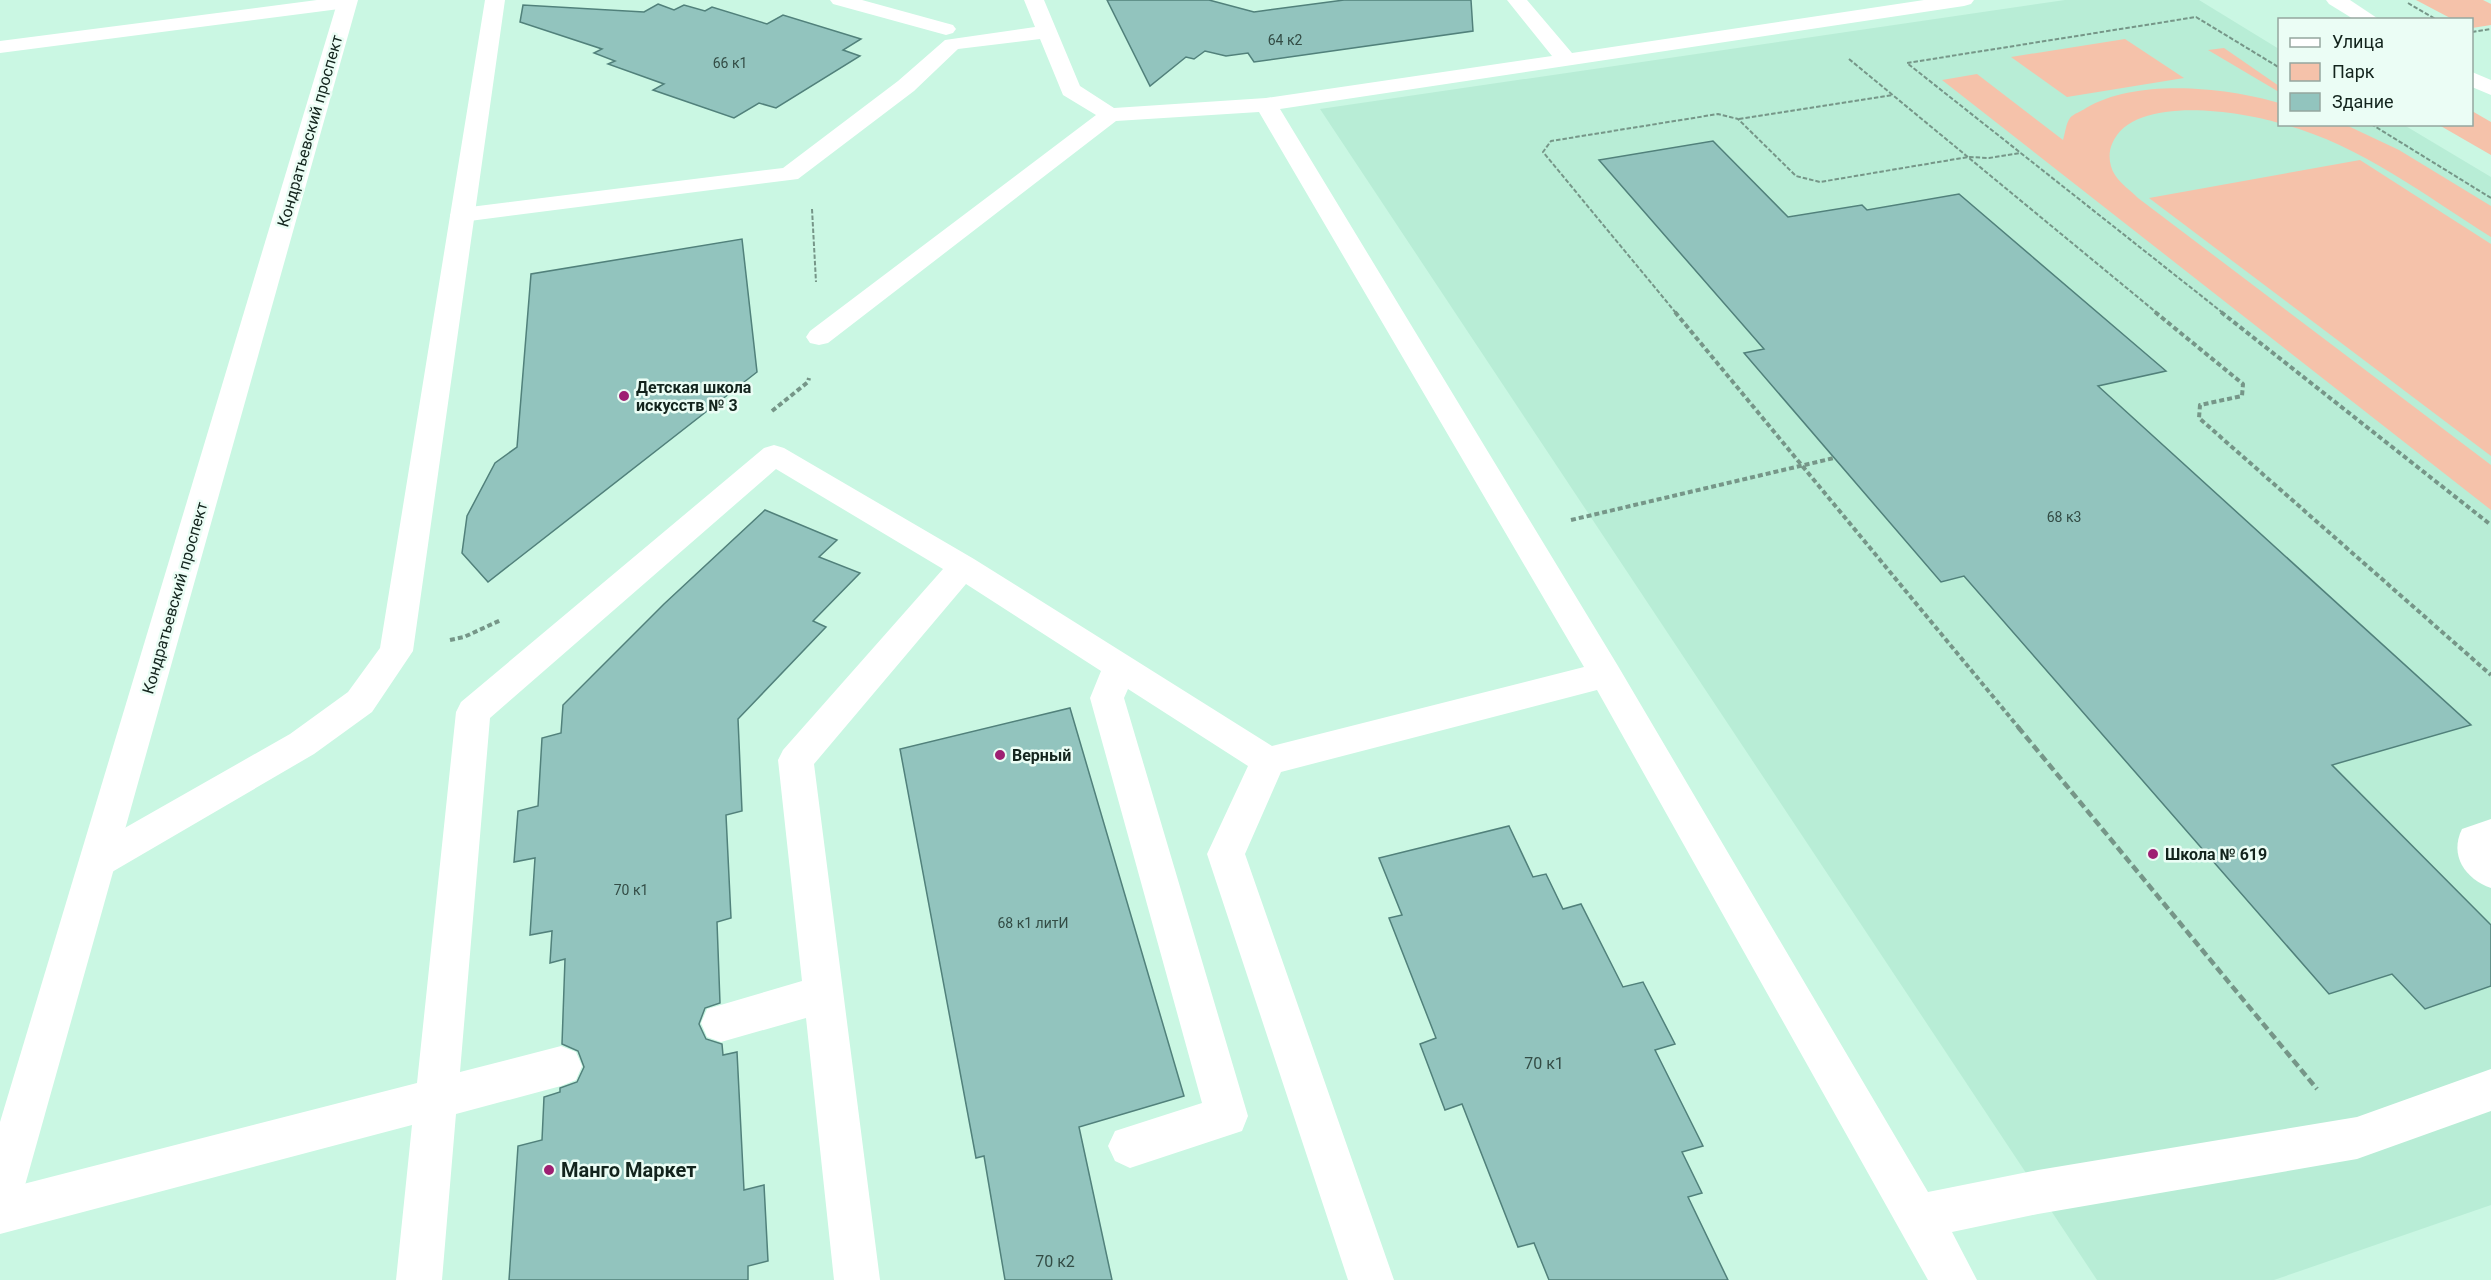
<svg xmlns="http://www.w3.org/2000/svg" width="2491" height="1280" viewBox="0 0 2491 1280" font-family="Roboto,sans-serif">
<rect width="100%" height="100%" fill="#caf7e3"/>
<polygon fill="#b8edd6" points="2065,0 2199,0 2279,49 2280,124 2404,125 2491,177 2491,1205 2274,1280 2097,1280 1320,109"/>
<g fill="#f5c2aa">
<polygon points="2416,0 2483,0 2491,4 2491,25 2472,28 2472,20 2452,19"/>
<polygon points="2125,39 2184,78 2067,97 2011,57"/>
<polygon points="2224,48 2279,86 2279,92 2208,50"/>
<path d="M1977,74l86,66c2,-6 3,-17 7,-22 3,-4 12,-7 16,-10 50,-30 140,-21 193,-5v20c-40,-12 -147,-29 -167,21 -4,9 -3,22 3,31 5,8 16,16 23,23l353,267v45l-549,-430z"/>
<polygon points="2472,111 2491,122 2491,155 2439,125 2472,124"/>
<path d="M2286,125h60l53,25 92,56v31c-65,-41 -130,-91 -205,-112z"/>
<polygon points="2360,160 2491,244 2491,456 2149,198"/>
</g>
<g fill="#92c4be" stroke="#51817b" stroke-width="1.5">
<polygon points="1107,0 1209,0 1254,12 1344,0 1471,0 1473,31 1254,62 1248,53 1226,56 1205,51 1194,59 1186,57 1150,86"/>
<polygon points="658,4 674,10 684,5 705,11 712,7 767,24 783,15 861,39 843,50 860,56 776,108 759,103 734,118 653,90 664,84 608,64 615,61 594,53 602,49 520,22 523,5 644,12"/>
<polygon points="1713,141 1788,217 1862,205 1867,210 1959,194 2166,371 2098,386 2471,725 2332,765 2491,925 2491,986 2425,1009 2392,974 2329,994 1964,576 1941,582 1744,353 1764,349 1599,160"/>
<polygon points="742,239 757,372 488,582 462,553 467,516 495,463 517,447 531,274"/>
<polygon points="765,510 837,540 819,557 860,573 813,621 826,627 738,719 742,811 726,815 731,918 717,922 720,1003 705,1008 699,1024 706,1039 722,1044 723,1055 737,1052 744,1190 764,1185 768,1261 748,1266 748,1280 509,1280 518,1146 542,1140 544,1097 560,1092 560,1088 577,1082 584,1067 578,1051 562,1044 565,959 550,963 552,931 530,935 535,858 514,862 518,811 538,806 542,738 561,733 563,705 664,604"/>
<polygon points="1070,708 1184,1096 1079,1127 1112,1280 1005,1280 984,1156 976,1158 900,749"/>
<polygon points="1509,826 1533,877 1546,874 1563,909 1581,904 1623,987 1643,982 1675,1044 1655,1050 1703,1146 1682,1152 1702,1193 1688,1197 1728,1280 1549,1280 1534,1243 1518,1247 1462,1104 1445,1110 1420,1044 1436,1038 1389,918 1402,915 1379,858"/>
</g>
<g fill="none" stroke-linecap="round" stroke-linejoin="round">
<g stroke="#769688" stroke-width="2" stroke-dasharray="4.5 2" stroke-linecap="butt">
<polyline points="2408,3 2437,20"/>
<polyline points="2472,32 2491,29"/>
<polyline points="1849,59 2157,313"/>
<polyline points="1739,119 1893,95"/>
<polyline points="2371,124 2491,198"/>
<polyline points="812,209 816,282"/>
<polyline points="1676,313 1543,152 1551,141 1718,114 1738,119 1796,176 1820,182 1968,157 1989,158 2021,153"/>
<polyline points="2223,313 1907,63 2196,17 2280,68"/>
</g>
<g stroke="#769688" stroke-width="4" stroke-dasharray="5 3" stroke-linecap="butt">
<polyline points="1675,312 2019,728"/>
<polyline points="2155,312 2243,384 2242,396 2200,405 2199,418 2491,675"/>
<polyline points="2221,312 2491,525"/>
<polyline points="772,411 808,382 809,378"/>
<polyline points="1571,520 1834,458"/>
<polyline points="450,640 464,637 501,620"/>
</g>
<polyline stroke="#769688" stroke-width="4.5" stroke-dasharray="8 4" stroke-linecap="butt" points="2018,727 2317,1089"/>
<g fill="#fff" fill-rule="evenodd">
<polygon points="317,0 355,0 357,2 354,6 347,8 0,53 0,41"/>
<polygon points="830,0 862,0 953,25 956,29 953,33 946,35 833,4"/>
<polygon points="1024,0 1044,0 1080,86 1114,108 1266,98 1552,56 1507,0 1527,0 1572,53 1924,0 1974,0 1971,4 1964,6 1280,109 1618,666 1928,1192 2038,1170 2357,1117 2491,1069 2491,1111 2357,1159 2038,1214 1952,1232 1977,1280 1928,1280 1597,690 1281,772 1245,854 1394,1280 1348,1280 1207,854 1248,766 1128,689 1124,698 1248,1116 1242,1131 1130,1168 1115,1161 1108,1146 1115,1131 1202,1103 1090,698 1101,671 966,584 814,764 880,1280 834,1280 806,1018 721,1042 707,1037 701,1023 707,1009 802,981 778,760 783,750 943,569 776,469 490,718 460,1072 561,1046 576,1052 582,1066 576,1080 561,1086 456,1114 442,1280 396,1280 412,1125 0,1234 0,1190 417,1083 456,712 461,702 764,448 774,445 784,448 974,559 1272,746 1584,667 1259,112 1116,121 828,343 819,345 810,343 806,337 810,331 1096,115 1063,95 1040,39 958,49 914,91 798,179 462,222 453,220 450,215 453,210 462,208 783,168 898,81 945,40 1035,27"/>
<polygon points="2326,0 2350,0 2380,20 2355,20 2329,4"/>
<polygon points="2472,72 2491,80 2491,95 2472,87"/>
<path d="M2491,819v69c-26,-9 -42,-33 -29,-59z"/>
</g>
<polygon fill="#fff" fill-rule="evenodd" points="485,0 505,0 413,651 372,712 314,754 112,872 99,877 86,872 80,861 86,850 290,734 348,692 380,648"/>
<polygon fill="#fff" fill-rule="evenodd" points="338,0 358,0 22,1196 16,1212 0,1218 0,1122"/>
</g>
<g fill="#9e1f72" stroke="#ebfdf5" stroke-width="2">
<circle cx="624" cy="396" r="6"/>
<circle cx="1000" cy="755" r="6"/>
<circle cx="2153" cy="854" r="6"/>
<circle cx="549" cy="1170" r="6"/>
</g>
<g text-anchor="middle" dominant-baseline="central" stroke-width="5" stroke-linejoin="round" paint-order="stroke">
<g font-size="14" fill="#334c45">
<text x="1285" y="40">64 к2</text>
<text x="730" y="63">66 к1</text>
<text x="2064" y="517">68 к3</text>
<text x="631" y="890">70 к1</text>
<text x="1033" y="923">68 к1 литИ</text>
</g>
<g font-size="16" fill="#13241d" stroke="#ebfdf5">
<text transform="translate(310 131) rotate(-74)">Кондратьевский проспект</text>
<text transform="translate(175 598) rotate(-74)">Кондратьевский проспект</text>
</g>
<g font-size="16" font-weight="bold" fill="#13241d" stroke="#ebfdf5" text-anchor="start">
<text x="636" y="387">Детская школа<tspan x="636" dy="18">искусств № 3</tspan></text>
<text x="1012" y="755">Верный</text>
<text x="2165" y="854">Школа № 619</text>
</g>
<g font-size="16" fill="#334c45">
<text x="1544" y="1063">70 к1</text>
<text x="1055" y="1261">70 к2</text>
</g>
<g font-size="20" font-weight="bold" fill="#13241d" stroke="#ebfdf5" text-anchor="start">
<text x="561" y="1170">Манго Маркет</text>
</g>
</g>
<rect x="2278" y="18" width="195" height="108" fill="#ebfdf5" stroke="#95a69f" stroke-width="1.5"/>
<rect x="2290" y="38" width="30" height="9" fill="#ffffff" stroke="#95a69f" stroke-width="1.5"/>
<text x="2332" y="48" font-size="18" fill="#13241d">Улица</text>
<rect x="2290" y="63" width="30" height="18" fill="#f5c2aa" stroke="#95a69f" stroke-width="1.5"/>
<text x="2332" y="78" font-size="18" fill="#13241d">Парк</text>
<rect x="2290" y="93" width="30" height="18" fill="#92c4be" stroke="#95a69f" stroke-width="1.5"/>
<text x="2332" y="108" font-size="18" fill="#13241d">Здание</text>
</svg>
